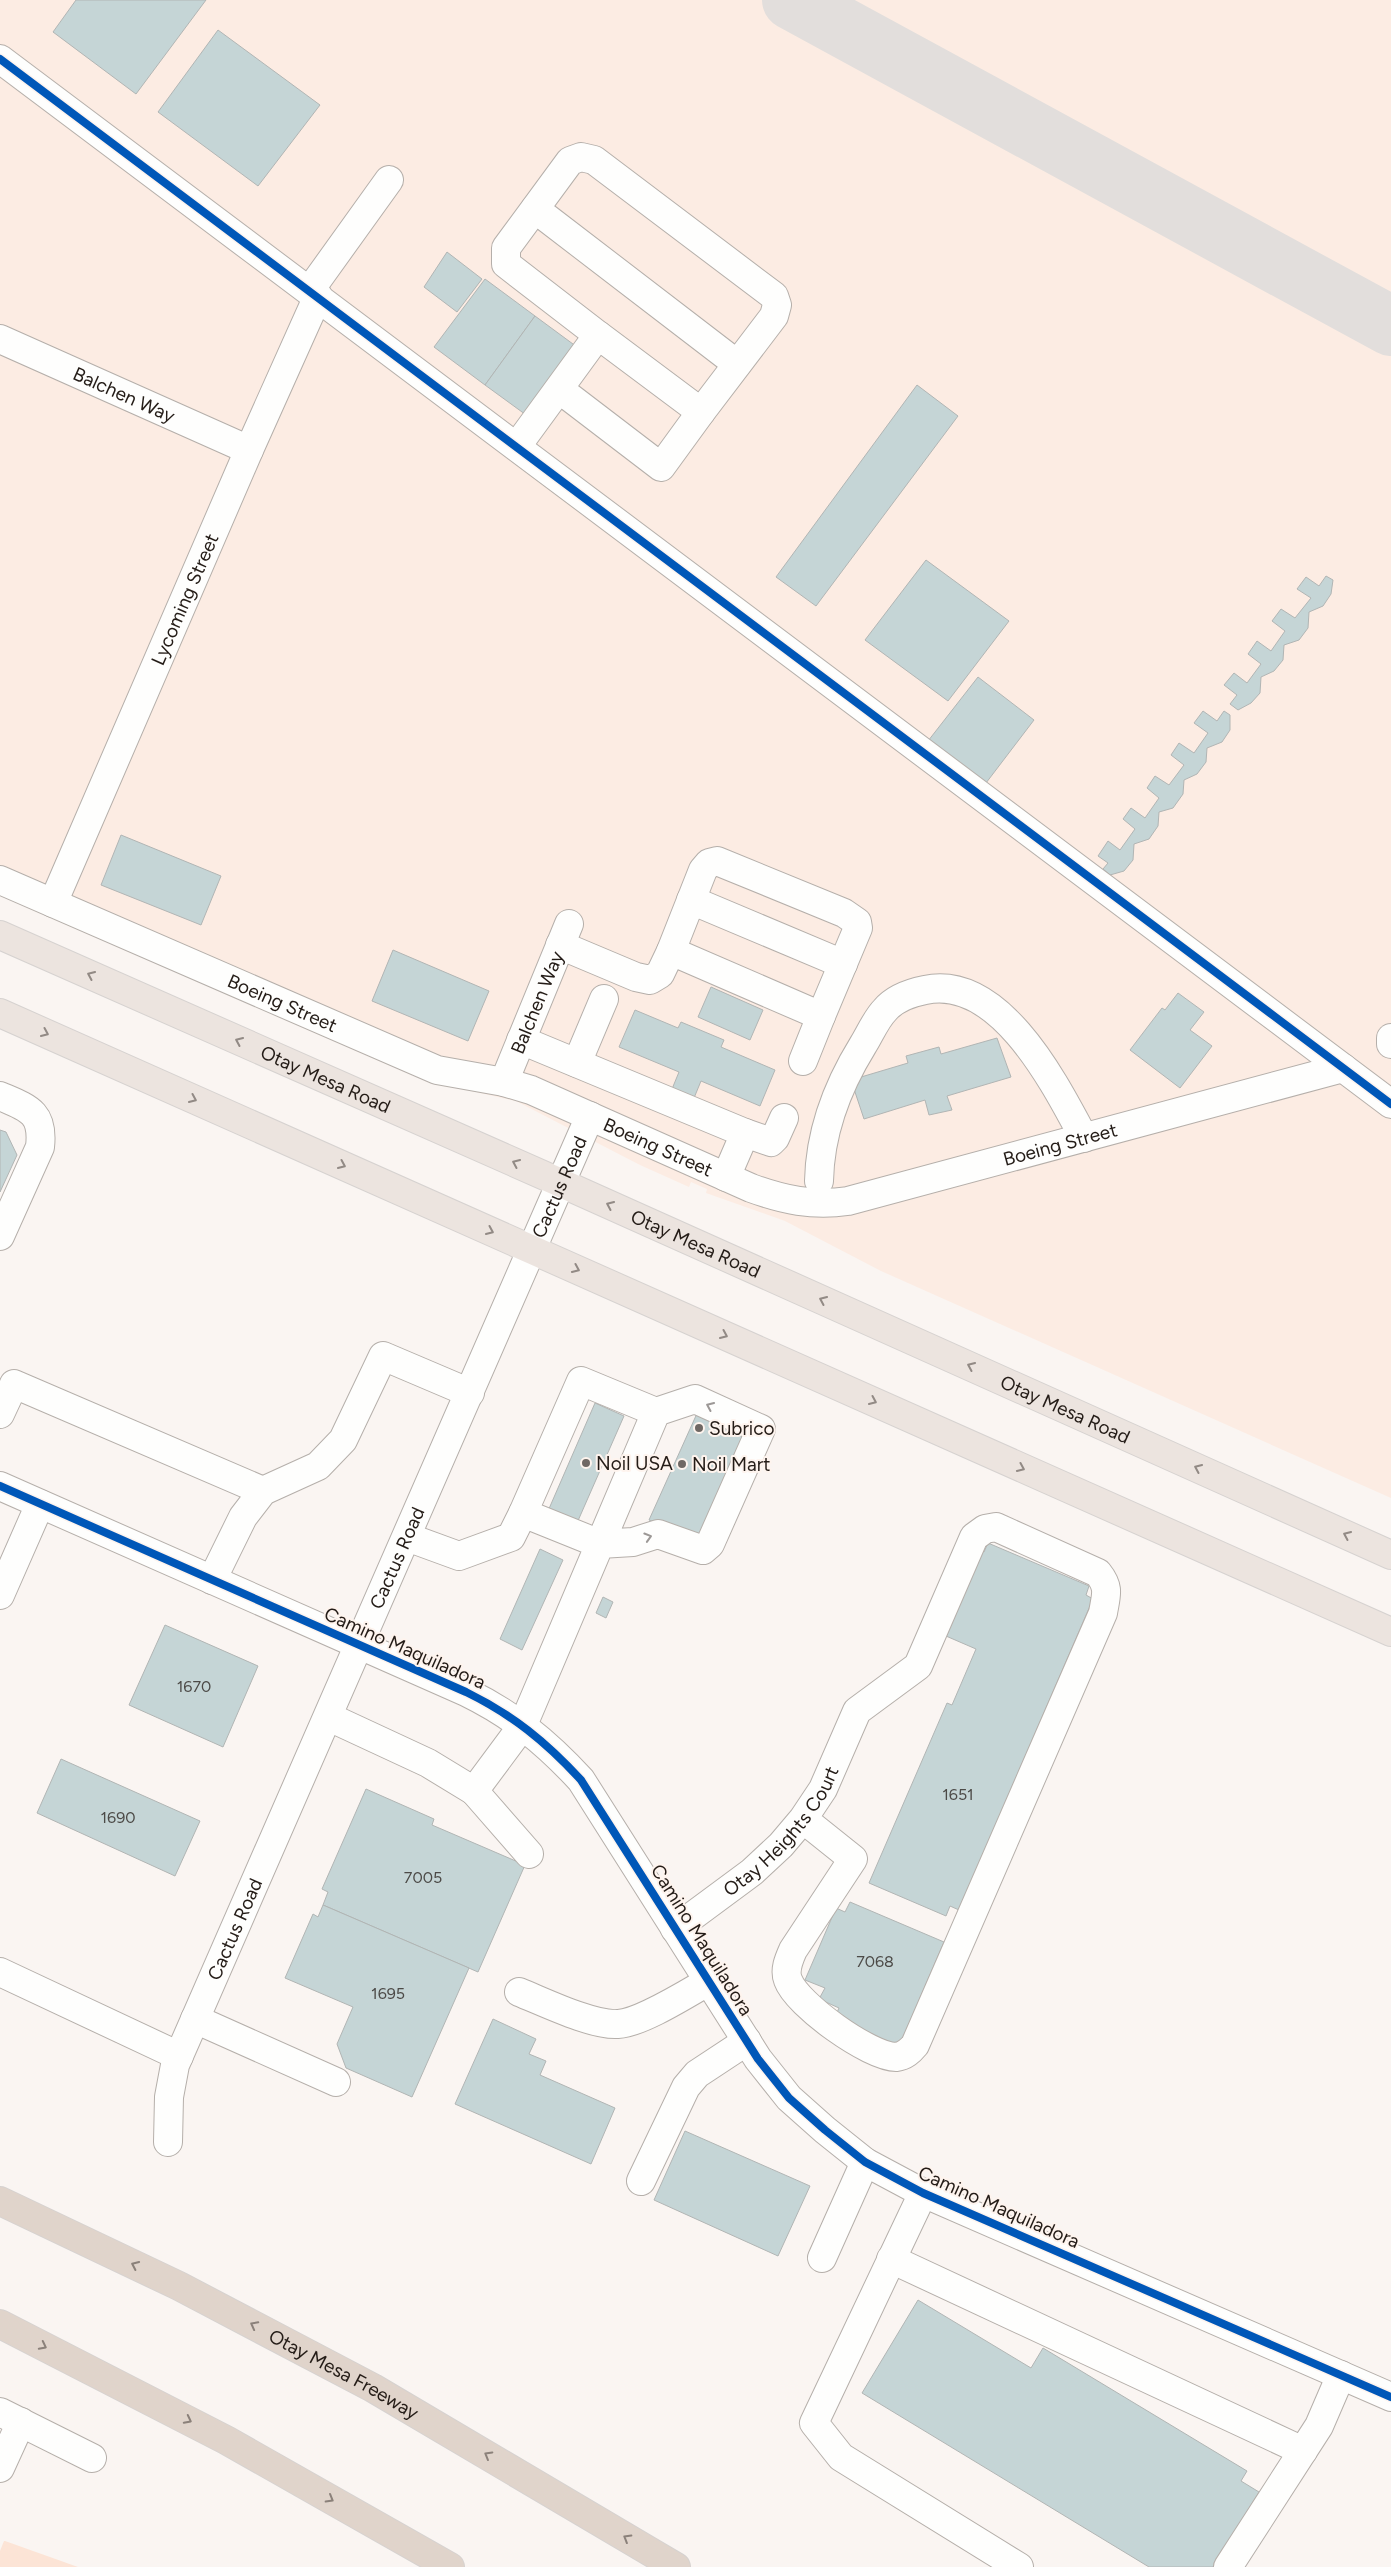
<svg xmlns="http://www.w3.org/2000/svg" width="1391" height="2567" viewBox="0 0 1391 2567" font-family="Figtree,sans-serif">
<rect width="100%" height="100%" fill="#faf5f2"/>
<polygon fill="#fcece3" points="0,0 1391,0 1391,1498 881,1271 785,1221 706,1193 707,1189 691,1182 689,1187 640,1165 516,1101 441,1084 0,891"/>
<polygon fill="#fce4d6" points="4,2541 5,2541 78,2567 0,2567 0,2551"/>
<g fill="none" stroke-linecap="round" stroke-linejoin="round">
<polyline stroke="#e2dedc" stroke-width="60" points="792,0 1391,326"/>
</g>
<g fill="#c5d5d6" stroke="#b1b5b4">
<polygon points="76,0 206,0 136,94 53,32"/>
<polygon points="218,30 320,105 258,186 158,112"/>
<polygon points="447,252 482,279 457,312 424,287"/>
<polygon points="485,279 535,316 485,385 434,347"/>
<polygon points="535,316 596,361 544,428 485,385"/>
<polygon points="917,385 958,416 816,606 776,577"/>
<polygon points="926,560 1009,621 948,701 865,640"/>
<polygon points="1326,576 1333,580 1331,594 1323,606 1309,612 1308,628 1299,640 1284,645 1283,660 1274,671 1261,677 1260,693 1251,703 1238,710 1230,704 1237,695 1224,685 1234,673 1247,683 1261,664 1248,654 1257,641 1271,651 1285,631 1272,621 1281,609 1295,618 1311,598 1297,589 1306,577 1319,586"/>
<polygon points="978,677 1034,720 986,783 928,741"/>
<polygon points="1203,711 1217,721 1224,711 1230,715 1230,730 1222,742 1207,748 1206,762 1197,774 1184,780 1183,794 1173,808 1159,812 1158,826 1149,839 1134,844 1133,860 1124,871 1110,875 1103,869 1108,863 1098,856 1108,841 1120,850 1135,829 1123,819 1131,808 1145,818 1159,798 1147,788 1155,776 1169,785 1184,765 1171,755 1179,743 1194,753 1208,733 1194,723"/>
<polygon points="121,835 221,876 201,925 101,885"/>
<polygon points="393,950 489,991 468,1041 372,1001"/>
<polygon points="711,987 763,1010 750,1040 698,1017"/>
<polygon points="1178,993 1204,1012 1190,1030 1212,1046 1180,1088 1130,1050 1162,1008 1165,1010"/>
<polygon points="635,1010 678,1028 681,1022 724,1040 721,1047 775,1070 760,1106 701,1081 694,1098 672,1089 679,1072 619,1047"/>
<polygon points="997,1038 1011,1077 947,1096 952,1110 929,1115 925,1100 864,1119 851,1080 908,1063 906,1056 939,1047 941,1054"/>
<polygon points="0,1130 6,1132 17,1155 0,1192"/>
<polygon points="595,1403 624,1416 577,1523 548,1511"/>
<polygon points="699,1409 753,1433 703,1544 649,1520"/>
<polygon points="988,1543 1089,1586 1086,1595 1093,1599 959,1910 950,1906 946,1916 869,1883 947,1703 952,1705 976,1649 939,1633 976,1548 984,1552"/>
<polygon points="540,1549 563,1560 522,1650 500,1639"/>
<polygon points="603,1597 613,1602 606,1618 596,1613"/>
<polygon points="165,1625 258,1666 223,1747 129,1705"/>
<polygon points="61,1759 200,1821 175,1876 37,1813"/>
<polygon points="366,1789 434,1819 432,1825 525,1865 478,1972 323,1905 328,1892 322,1889"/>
<polygon points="850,1902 944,1942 899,2047 834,2019 839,2008 819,1999 825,1988 805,1980 836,1908 845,1912"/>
<polygon points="323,1905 469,1968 412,2097 346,2068 337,2044 353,2007 285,1978 313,1914 318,1917"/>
<polygon points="493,2019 536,2039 529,2054 546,2061 540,2075 615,2108 591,2164 455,2104"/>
<polygon points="685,2131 810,2186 778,2256 654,2200"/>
<polygon points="918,2300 1031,2368 1043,2348 1247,2471 1241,2481 1259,2492 1213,2567 1149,2567 862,2393"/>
</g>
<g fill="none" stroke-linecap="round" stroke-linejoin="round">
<g stroke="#b5afaa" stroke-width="30">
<g id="minor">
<polyline points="0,59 1391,1104"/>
<polyline points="535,209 737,364"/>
<polyline points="310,290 389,180"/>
<polyline points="598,335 506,264 506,248 570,161 581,157 594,160 774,296 777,305 774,316 701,412"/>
<path id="s1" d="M0,339l249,111"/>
<polyline points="517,446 598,335 701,412 661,467 559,389"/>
<path id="s2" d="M0,880l437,190 67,12 27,8 220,98c33,12 61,18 97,13l495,-133"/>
<polyline points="691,900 843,964"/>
<path id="s3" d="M53,903l196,-453 69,-154"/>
<polyline points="560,945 636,977 650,980 660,974 671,951 821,1016 803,1061"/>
<polyline points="671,951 703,870 709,863 717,861 844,913 857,922 858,928 821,1016"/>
<polyline points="1391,1038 1391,1044"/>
<polyline points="521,1040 745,1133 726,1177"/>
<polyline points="577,1063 604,999"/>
<path id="s4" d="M504,1082l65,-158"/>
<path d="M0,1096c28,12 44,16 40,51l-40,89"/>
<polyline points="745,1133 771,1142 775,1138 784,1118"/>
<path d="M819,1181c1,-50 18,-94 44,-136 7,-11 13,-26 22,-35 10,-12 25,-17 40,-20 75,-16 130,94 159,148"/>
<polyline points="0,1414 14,1384 263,1491"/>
<path d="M0,1486l466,206c47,23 80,50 115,88l177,279 31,39 36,32 40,32 58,31 468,204"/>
<polyline points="407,1537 459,1556 511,1537 523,1513"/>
<polyline points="212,1580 243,1517 263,1491 318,1466 343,1440 383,1356 470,1393"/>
<polyline points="0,1595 40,1504"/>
<polyline points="329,1717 428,1763 474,1791 523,1725 656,1412 581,1381 523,1513 600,1544 633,1542 658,1534 703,1550 710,1544 761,1429 695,1399 656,1412"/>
<polyline points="474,1791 529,1854"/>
<path id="s5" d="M675,1929l77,-57 29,-27 22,-26 20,-30 34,-78 61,-45 56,-129 11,-8 11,-2 102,46c12,15 8,22 5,40l-188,432c-5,6 -10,11 -19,12 -26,0 -99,-52 -108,-77 -4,-10 1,-21 5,-30l60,-91 -50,-40"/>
<polyline points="0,1972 179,2056"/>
<path d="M519,1992c25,10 74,34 99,32 23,-1 70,-31 91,-43"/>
<polyline points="195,2019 336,2082"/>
<path id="s6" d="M168,2142l1,-45 6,-32 415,-949"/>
<polyline points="641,2181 686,2087 697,2074 747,2041"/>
<polyline points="923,2193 814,2423 841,2457 1019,2567"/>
<polyline points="822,2258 865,2162"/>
<polyline points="891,2259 1303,2451"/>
<polyline points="0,2412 92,2458"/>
<polyline points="0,2468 21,2422"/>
<polyline points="1228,2567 1319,2426 1341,2375"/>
</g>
</g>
<g stroke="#d6d2d0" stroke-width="30">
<g id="major">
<path id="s7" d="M0,935l561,248 830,372"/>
<polyline points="0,1013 1391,1632"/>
</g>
</g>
<g stroke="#d6d2d0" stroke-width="30">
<g id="highway">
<path id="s8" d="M0,2201l179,85 194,102 303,179"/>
<polyline points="0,2324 226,2440 450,2567"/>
</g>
</g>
<use href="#minor" stroke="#fefefd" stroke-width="28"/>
<use href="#major" stroke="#ece4df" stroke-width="28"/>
<use href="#highway" stroke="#e0d4cb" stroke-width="28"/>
<g stroke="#fef4ee" stroke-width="11">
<g id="cycleway">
<polyline points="0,59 1391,1104"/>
<path d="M0,1486l466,206c47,23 80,50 115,88l177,279 31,39 36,32 40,32 58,31 468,204"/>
</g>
</g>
<use href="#cycleway" stroke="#0057b8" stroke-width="8"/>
</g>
<defs><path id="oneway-chevron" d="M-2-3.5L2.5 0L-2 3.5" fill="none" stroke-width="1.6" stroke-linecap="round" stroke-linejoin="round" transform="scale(1.25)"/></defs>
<g stroke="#928a85">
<use href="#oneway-chevron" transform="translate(91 975) rotate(-156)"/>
<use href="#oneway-chevron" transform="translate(45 1033) rotate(24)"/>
<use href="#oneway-chevron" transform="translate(239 1041) rotate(-156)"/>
<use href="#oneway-chevron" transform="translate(193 1099) rotate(24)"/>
<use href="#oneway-chevron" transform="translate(516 1163) rotate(-156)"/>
<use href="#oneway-chevron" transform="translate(342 1165) rotate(24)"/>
<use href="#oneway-chevron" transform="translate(610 1205) rotate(-156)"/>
<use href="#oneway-chevron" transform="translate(490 1231) rotate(24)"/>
<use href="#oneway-chevron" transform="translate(576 1269) rotate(24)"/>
<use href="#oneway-chevron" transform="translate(823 1300) rotate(-156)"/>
<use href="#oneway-chevron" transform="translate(724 1335) rotate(24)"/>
<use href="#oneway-chevron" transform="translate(971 1366) rotate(-156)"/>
<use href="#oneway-chevron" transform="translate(873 1401) rotate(24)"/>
<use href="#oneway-chevron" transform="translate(1021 1468) rotate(24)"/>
<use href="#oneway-chevron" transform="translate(1198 1468) rotate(-156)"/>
<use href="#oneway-chevron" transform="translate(1347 1535) rotate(-156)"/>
</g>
<g stroke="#9c9896">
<use href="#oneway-chevron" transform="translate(710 1406) rotate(-156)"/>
<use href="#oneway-chevron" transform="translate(648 1537) rotate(-17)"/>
</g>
<g stroke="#8b817a">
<use href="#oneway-chevron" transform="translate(135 2265) rotate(-155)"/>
<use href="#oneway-chevron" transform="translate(254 2325) rotate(-152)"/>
<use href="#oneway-chevron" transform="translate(43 2346) rotate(27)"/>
<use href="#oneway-chevron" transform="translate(188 2420) rotate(27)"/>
<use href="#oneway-chevron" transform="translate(488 2455) rotate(-150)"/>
<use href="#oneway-chevron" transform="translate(330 2499) rotate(30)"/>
<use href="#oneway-chevron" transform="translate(627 2538) rotate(-149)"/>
</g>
<g fill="#6f6864" stroke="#fef4ee" stroke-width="2">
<circle cx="699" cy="1428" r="5"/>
<circle cx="586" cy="1463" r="5"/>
<circle cx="682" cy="1464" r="5"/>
</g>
<g text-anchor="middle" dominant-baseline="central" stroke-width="4" stroke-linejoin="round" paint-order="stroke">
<g font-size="16" fill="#4c4a47">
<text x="194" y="1686">1670</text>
<text x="958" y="1794">1651</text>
<text x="118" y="1817">1690</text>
<text x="423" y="1877">7005</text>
<text x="875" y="1961">7068</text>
<text x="388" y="1993">1695</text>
</g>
<g font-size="19" fill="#241c17" stroke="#fef4ee">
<text stroke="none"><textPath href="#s1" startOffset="136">Balchen Way</textPath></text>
<text stroke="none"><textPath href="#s3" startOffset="331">Lycoming Street</textPath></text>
<text stroke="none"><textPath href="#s2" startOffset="308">Boeing Street</textPath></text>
<text stroke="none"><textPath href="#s4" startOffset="86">Balchen Way</textPath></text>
<text stroke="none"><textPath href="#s7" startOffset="356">Otay Mesa Road</textPath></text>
<text stroke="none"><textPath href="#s2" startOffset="1132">Boeing Street</textPath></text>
<text stroke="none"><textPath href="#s2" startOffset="712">Boeing Street</textPath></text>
<text stroke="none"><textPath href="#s6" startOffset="1036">Cactus Road</textPath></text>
<text stroke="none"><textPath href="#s7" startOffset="761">Otay Mesa Road</textPath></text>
<text stroke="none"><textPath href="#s7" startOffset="1166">Otay Mesa Road</textPath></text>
<text stroke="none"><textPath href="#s6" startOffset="631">Cactus Road</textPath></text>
<text transform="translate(405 1648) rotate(24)">Camino Maquiladora</text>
<text stroke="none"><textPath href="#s5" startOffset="146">Otay Heights Court</textPath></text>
<text stroke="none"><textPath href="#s6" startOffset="226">Cactus Road</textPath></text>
<text transform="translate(702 1940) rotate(58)">Camino Maquiladora</text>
<text transform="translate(999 2207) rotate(24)">Camino Maquiladora</text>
<text stroke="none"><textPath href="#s8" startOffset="385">Otay Mesa Freeway</textPath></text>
</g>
<g font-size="19" fill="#241c17" stroke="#fef4ee" text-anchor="start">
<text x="709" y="1428">Subrico</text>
<text x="596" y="1463">Noil USA</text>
<text x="692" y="1464">Noil Mart</text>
</g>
</g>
</svg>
